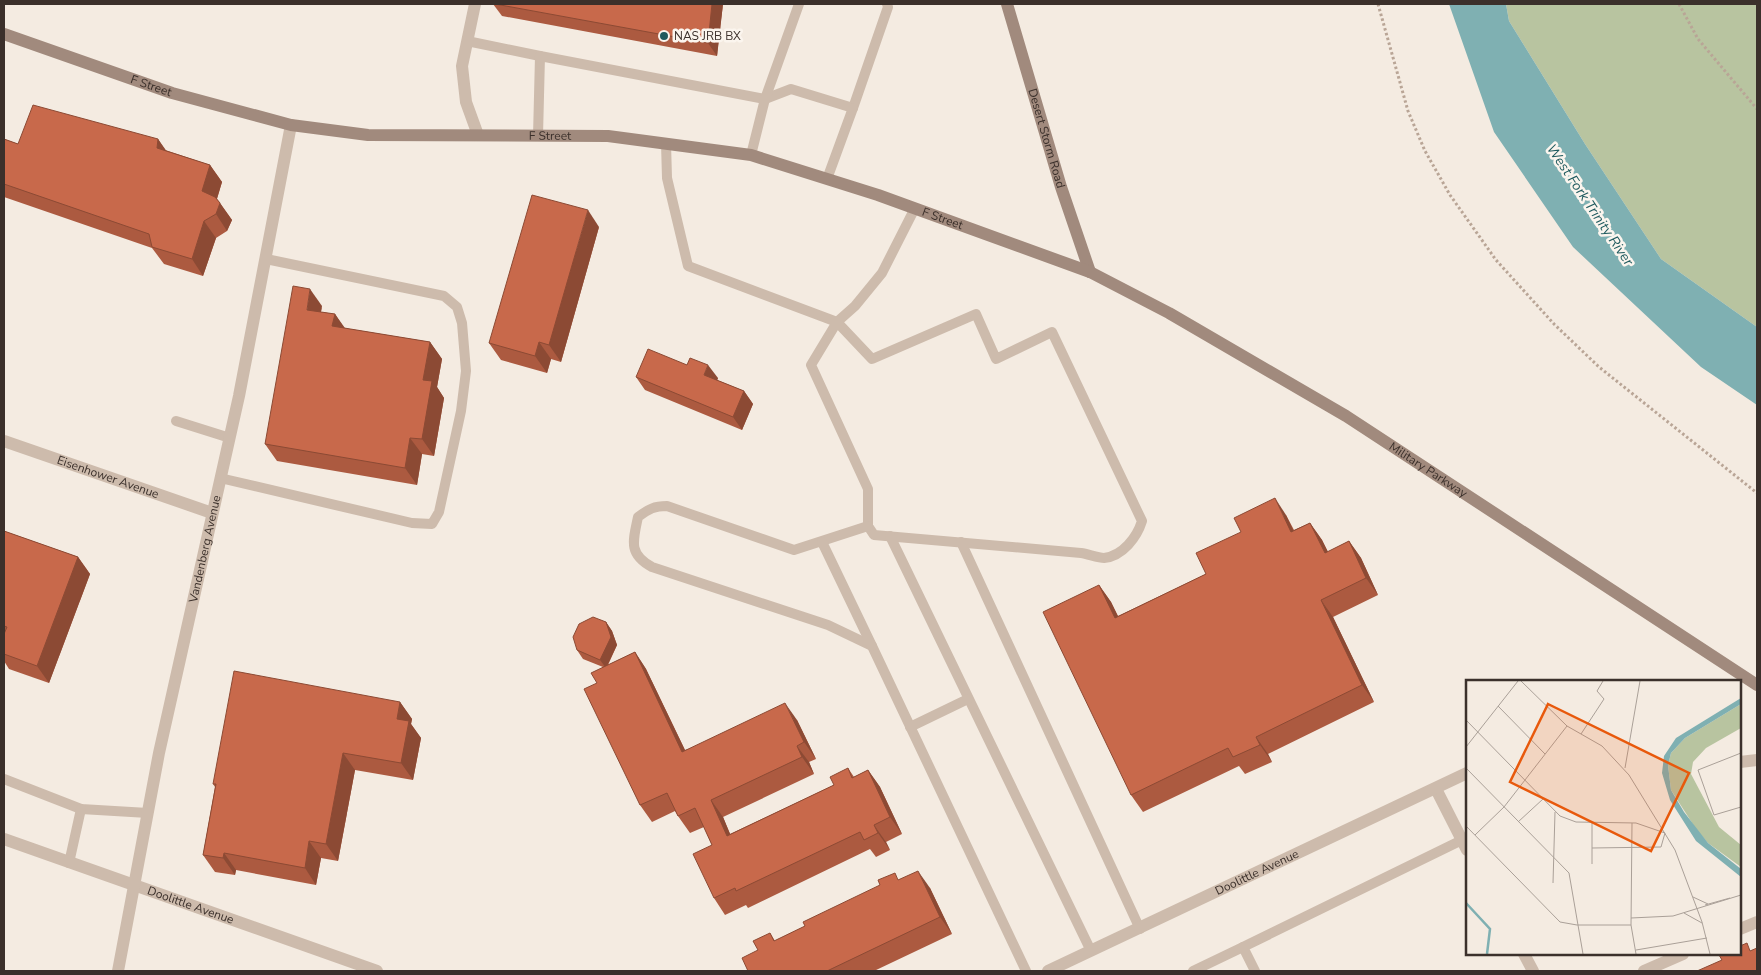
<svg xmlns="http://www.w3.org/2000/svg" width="1761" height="975" viewBox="0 0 1761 975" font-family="'Nunito Sans',sans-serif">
<rect width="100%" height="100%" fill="#f4ebe1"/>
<polygon fill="#b8c4a0" points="1506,4 1757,4 1757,327 1661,259 1585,144 1509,21"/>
<polygon fill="#7fb0b2" points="1449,4 1506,4 1509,21 1585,144 1661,259 1757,327 1757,405 1701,367 1573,247 1494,132"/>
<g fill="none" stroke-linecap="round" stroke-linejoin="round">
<g stroke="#b9a596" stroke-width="3" stroke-dasharray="2.5 2.5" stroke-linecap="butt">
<polyline points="1378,4 1408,111 1425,151 1450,195 1496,260 1554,324 1599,367 1757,493"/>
<polyline points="1679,4 1698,39 1757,109"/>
</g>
<g stroke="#cdbbac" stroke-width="10">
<polyline points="467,41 540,56"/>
<polyline points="538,136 540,56 765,99 791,89 853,108 888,7 887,4"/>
<path d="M666,143l1,35 21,88 149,56 35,37 104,-45 20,45 56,-27 90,189c-5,16 -19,35 -38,37 -6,0 -16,-4 -23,-5l-207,-18 -6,-9v-37l-57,-124 26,-43 18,-16 27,-33 33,-65"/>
<polyline points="751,155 765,99 799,4"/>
<polyline points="827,179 853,108"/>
<polyline points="176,421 230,438"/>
<polyline points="220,478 412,523 432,524 439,512 461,411 466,371 462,323 457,307 444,296 266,259"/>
<path d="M868,526l-74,24 -127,-44c-13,0 -18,3 -29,11 -5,24 -10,37 14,50l176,58 44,21 154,325"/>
<polyline points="890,536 1091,951"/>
<polyline points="822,542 872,646"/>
<polyline points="961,542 1140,929"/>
<polyline points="910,727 968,699"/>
<polyline points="4,779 81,809 148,813"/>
<polyline points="69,863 81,809"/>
<polyline points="1193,971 1243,947"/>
<polyline points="1255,971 1243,947 1462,840"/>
</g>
<g stroke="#cdbbac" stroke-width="12">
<polyline points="475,4 462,66 466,102 478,135"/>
<path id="s1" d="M4,441l208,72"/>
<polyline points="1740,762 1757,760"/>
<polyline points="1436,789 1467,850"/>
<path id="s2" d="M4,839l373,132"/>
<polyline points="1740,929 1757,922"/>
<polyline points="1524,954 1533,971"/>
<path id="s3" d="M118,971l41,-218 80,-357 52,-271"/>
<path id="s4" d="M1048,971l419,-198"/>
<polyline points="1644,971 1683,954"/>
</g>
<g stroke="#a18a7d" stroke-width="12">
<path id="s5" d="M1007,4l54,183 29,85"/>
<path id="s6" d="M4,34l168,59 119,32 77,10 240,1 143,19 127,40 212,77 79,41 177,103 411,269"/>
</g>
</g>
<g fill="#ac5a40">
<polygon points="493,4 723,4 717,56 502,16"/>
<polygon points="4,139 18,144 158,139 165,150 210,165 222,182 217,199 232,220 227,231 216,238 203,276 164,264 152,248 4,197"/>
<polygon points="599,227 561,362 551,359 547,373 501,360 489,343"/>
<polygon points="322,306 321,312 335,314 344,328 430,342 442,359 437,387 444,398 434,456 422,454 417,485 277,461 265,444"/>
<polygon points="636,377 718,378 717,380 744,391 753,404 742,430 645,390"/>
<polygon points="1286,515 1294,530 1310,523 1322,540 1328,552 1349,541 1361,558 1378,595 1333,617 1374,702 1268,754 1272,762 1245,774 1239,766 1143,812 1131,795 1099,585 1111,602 1118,616 1206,574"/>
<polygon points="4,531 78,557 90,574 49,683 9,669 4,661"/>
<polygon points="606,622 612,631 617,645 608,665 635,652 646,669 685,750 797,720 816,759 809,762 814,774 723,817 730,834 834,785 848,768 854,777 868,770 880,787 902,834 886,842 890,850 876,857 870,849 748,908 746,905 725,915 714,898 712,845 704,827 690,833 678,816 675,811 652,822 640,805 597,683 603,667 583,659 577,650"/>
<polygon points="400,702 412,719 411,724 421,738 413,780 355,770 338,861 321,858 316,885 236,870 235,875 215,872 203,855 215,787 213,784"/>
<polygon points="900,880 930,888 952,934 874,971 748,971 758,950 770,933 775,941"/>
</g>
<g fill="#8c4a34">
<polygon points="712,4 723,4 717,56 708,43"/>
<polygon points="158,139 170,156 157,148"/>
<polygon points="210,165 222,182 214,208 202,191"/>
<polygon points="220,203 232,220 227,231 216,214"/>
<polygon points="588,210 599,227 561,362 549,345"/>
<polygon points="204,221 216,238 203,276 192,259"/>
<polygon points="310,289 322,306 318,327 307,310"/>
<polygon points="335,314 347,331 332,326"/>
<polygon points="430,342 442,359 437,387 444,398 434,456 422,439 423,380"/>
<polygon points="539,342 551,359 547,373 535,356"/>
<polygon points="708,365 718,378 714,388 704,375"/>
<polygon points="744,391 753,404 742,430 733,417"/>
<polygon points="410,438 422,454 417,485 405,468"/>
<polygon points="1275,498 1286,515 1302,549 1291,532"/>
<polygon points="1310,523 1322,540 1337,570 1325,553"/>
<polygon points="1349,541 1361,558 1378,595 1366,578"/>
<polygon points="78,557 90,574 49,683 37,666"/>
<polygon points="1099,585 1111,602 1127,635 1115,618"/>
<polygon points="1321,600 1333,617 1374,702 1362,685"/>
<polygon points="606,622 612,631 617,645 606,668 600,660"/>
<polygon points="635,652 646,669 694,769 682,752"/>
<polygon points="400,702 412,719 411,724 421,738 413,780 401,763 397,719"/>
<polygon points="785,703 797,720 816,759 804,742"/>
<polygon points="1256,737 1268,754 1272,762 1260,745"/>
<polygon points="797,746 809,762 814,774 802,757"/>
<polygon points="343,753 355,770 338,861 326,844"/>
<polygon points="868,770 880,787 902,834 890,817"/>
<polygon points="711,800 723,817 738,853 727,836"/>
<polygon points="874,825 886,842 890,850 878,833"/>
<polygon points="309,841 321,858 316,885 305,868"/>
<polygon points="224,853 236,870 235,875 223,858"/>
<polygon points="918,871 930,888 952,934 940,917"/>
</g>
<g fill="#c8694b" stroke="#8c4a34">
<polygon points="495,4 712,4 708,43"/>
<polygon points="33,105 158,139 157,148 210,165 202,191 215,197 220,203 216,214 204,221 192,259 152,247 149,234 4,184 4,139 18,144"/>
<polygon points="532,195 588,210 549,345 539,342 535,356 489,343"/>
<polygon points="293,286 310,289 307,310 335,314 332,326 430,342 423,380 432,381 422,439 410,438 405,468 265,444"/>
<polygon points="648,349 687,365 690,358 708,365 704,375 744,391 733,417 636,377"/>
<polygon points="1275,498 1291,532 1310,523 1325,553 1349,541 1366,578 1321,600 1362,685 1256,737 1260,745 1233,757 1228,748 1131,795 1043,612 1099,585 1115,618 1206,574 1196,553 1241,532 1234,518"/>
<polygon points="4,531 78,557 37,666 4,654 4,634 7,627 4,626"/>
<polygon points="593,617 606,622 611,637 600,660 577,650 573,637 579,624"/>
<polygon points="635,652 682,752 785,703 804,742 797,746 802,757 711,800 727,836 834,785 830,777 848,768 852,778 868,770 890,817 874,825 878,833 864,840 860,832 736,891 735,888 714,898 693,854 712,845 695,808 678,816 667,793 640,805 584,689 597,683 591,673"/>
<polygon points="234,671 400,702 397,719 409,721 401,763 343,753 326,844 309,841 305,868 224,853 223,858 203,855 216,784 213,784"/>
<polygon points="918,871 940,917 827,971 748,971 742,958 758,950 753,941 770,933 774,941 805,926 803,922 880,885 878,880 895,873 898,880"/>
<polygon points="1747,943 1750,951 1757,948 1757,971 1697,971 1722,960 1719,955 1722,954 1740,954 1740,946"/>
</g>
<circle fill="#1f5a5e" stroke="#fbf5ee" stroke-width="2" cx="664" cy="36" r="5"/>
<g text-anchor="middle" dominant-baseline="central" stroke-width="5" stroke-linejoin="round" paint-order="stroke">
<g font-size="12" fill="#3b302b" stroke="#fbf5ee" text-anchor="start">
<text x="674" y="36">NAS JRB BX</text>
</g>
<g font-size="12" fill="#3b302b" stroke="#fbf5ee">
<text stroke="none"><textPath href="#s6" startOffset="156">F Street</textPath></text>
<text stroke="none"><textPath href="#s6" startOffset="561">F Street</textPath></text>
<text stroke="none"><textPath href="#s5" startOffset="140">Desert Storm Road</textPath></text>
<text stroke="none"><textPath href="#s6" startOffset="965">F Street</textPath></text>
<text stroke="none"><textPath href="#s6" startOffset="1514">Military Parkway</textPath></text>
<text stroke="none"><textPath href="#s1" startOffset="110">Eisenhower Avenue</textPath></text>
<text stroke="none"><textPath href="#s3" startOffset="431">Vandenberg Avenue</textPath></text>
<text stroke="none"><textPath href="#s4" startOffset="231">Doolittle Avenue</textPath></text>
<text stroke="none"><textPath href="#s2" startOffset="198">Doolittle Avenue</textPath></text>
</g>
<g font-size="14" font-style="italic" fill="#1f5a5e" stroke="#fbf5ee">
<text transform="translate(1590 205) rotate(56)">West Fork Trinity River</text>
</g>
</g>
<g transform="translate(1466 680)">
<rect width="275" height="275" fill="#f4ebe1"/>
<path d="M275,24v24l-35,20 -13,14 -2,12 28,53 22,18v22l-33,-24 -12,-14 -25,-39 -3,-25 3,-12 14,-15z" fill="#b8c4a0"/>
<path d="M275,18v6l-56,34 -14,15 -3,12 3,25 13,22 24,31 33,26v8l-45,-36 -26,-41 -8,-27 2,-17 12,-18z" fill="#7fb0b2"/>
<path fill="none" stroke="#7fb0b2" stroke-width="2.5" d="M0,223l24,26 -3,25"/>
<path fill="none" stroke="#aaa098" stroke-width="1" d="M55,1l46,45 35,20 27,29 46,75 27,72 8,32M32,26l47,48M0,40l94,96 16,6 60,1 29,10 -4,14 -69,1M115,54l23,-35 -7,-8 6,-10M0,67l52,-66M275,73l-43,17 16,45 27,-8M0,88l103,105 14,81M159,88l15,-87M52,142l25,-23M166,143l-1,102 5,29M0,146l94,96 17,3h54M9,155l29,-28 63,-81M126,184v-41M87,203l2,-71M227,217l15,7M239,225l25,-7M218,233l18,10M165,238l42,-2 68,-21M170,270l71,-12"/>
<path fill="#e8590c" fill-opacity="0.15" stroke="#e8590c" stroke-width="2.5" d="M82,24l141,69 -38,78 -141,-69z"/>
<rect width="275" height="275" fill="none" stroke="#3b302b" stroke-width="2.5"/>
</g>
<rect width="1761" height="975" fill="none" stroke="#3b302b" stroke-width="10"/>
</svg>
